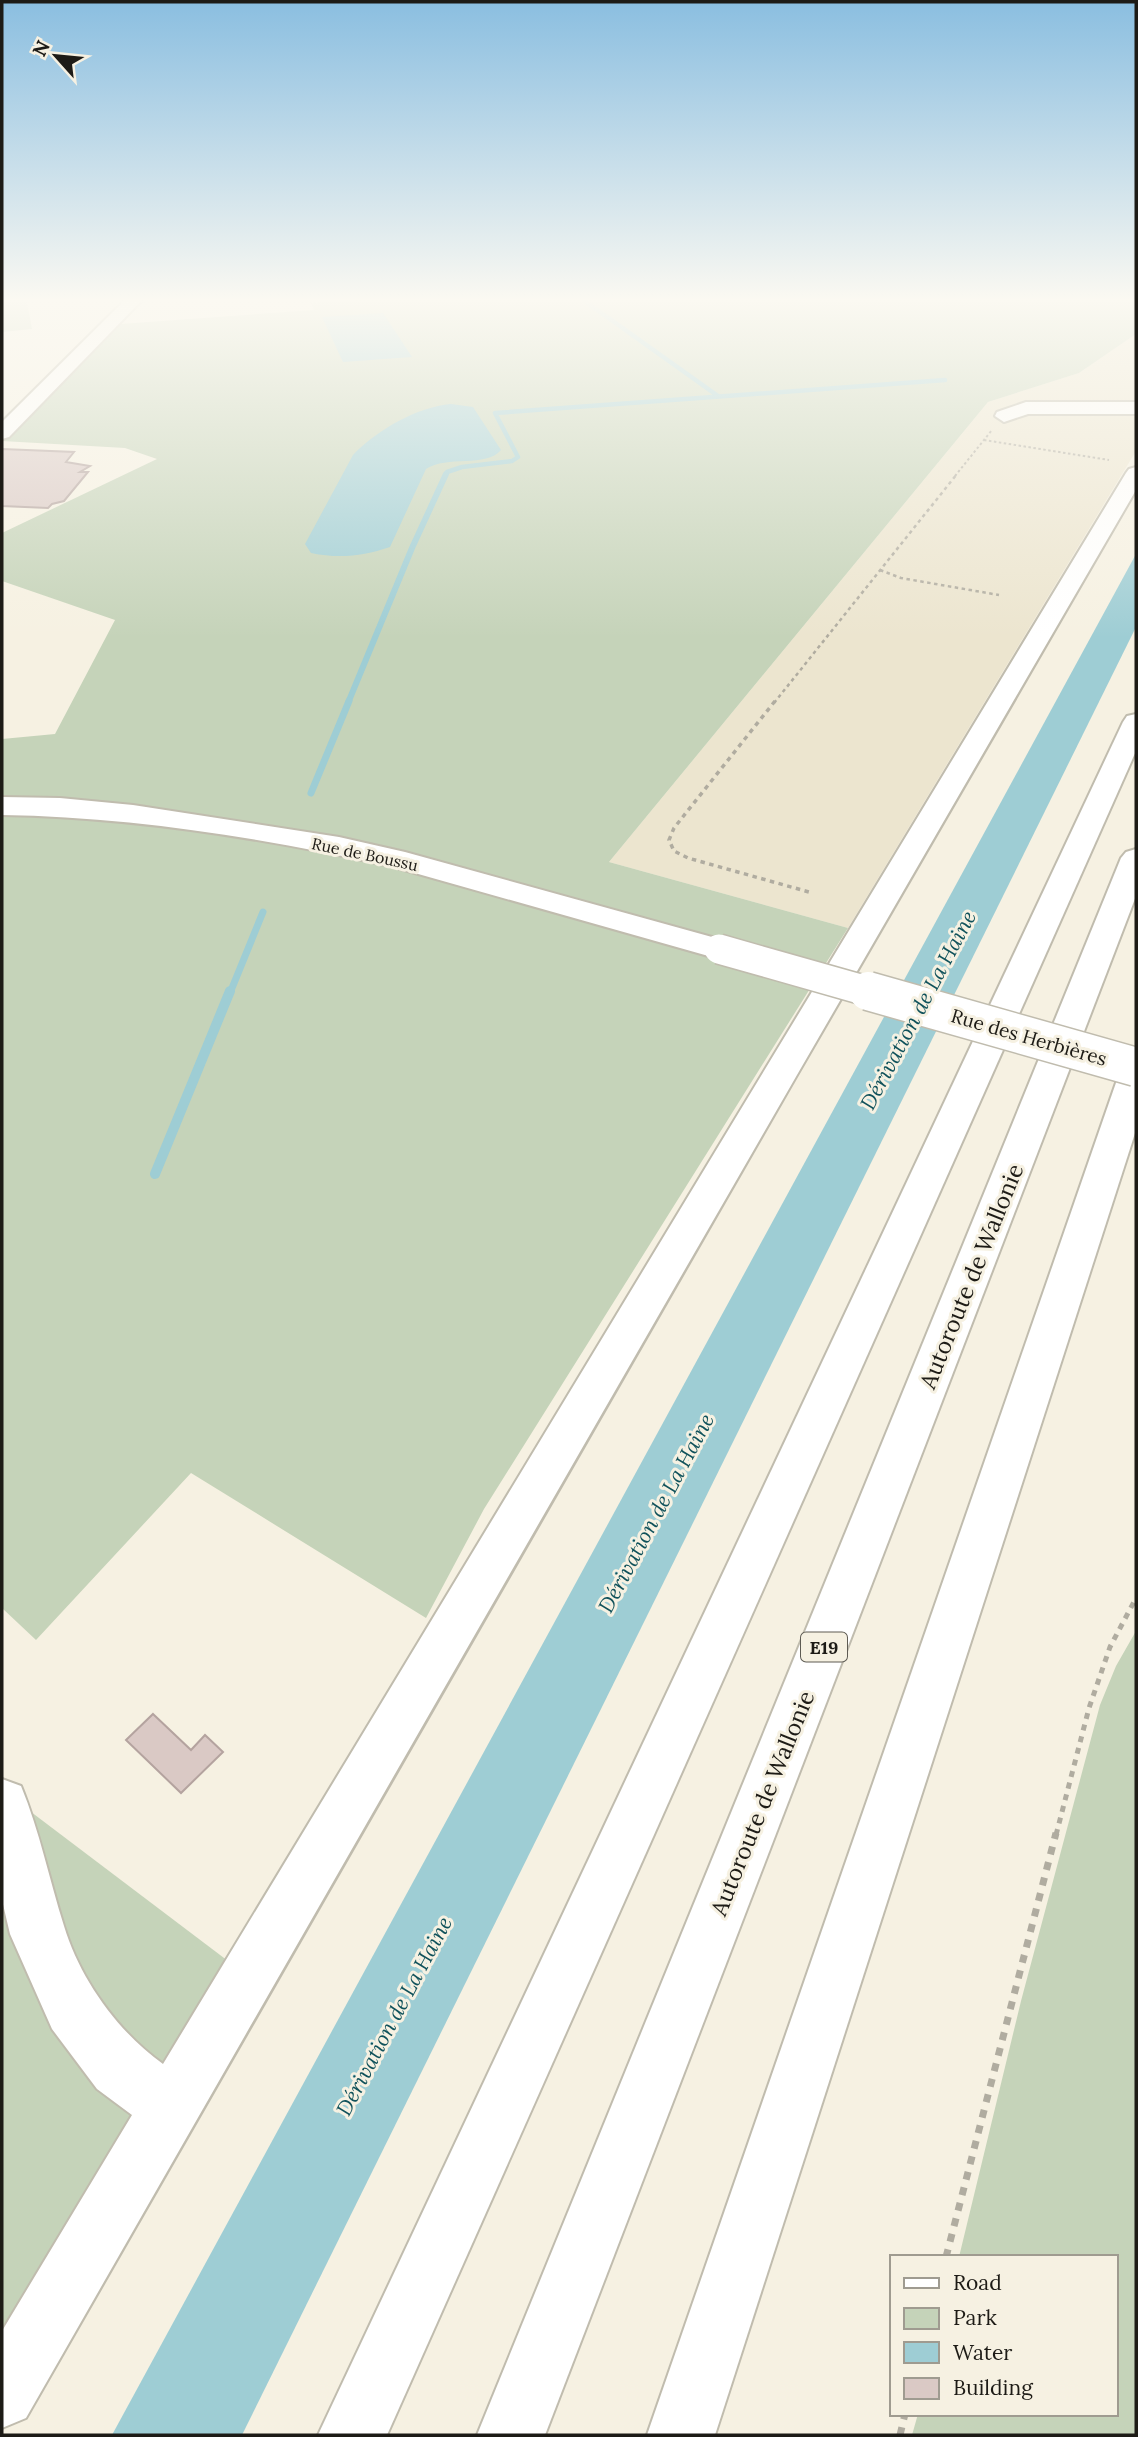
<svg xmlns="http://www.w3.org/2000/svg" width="1138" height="2437" viewBox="0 0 1138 2437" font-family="Lora,serif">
<rect width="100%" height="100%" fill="#f6f1e2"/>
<polygon fill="#ece5cf" points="1136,334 1136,451 848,928 609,862 988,402 1079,373"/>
<g fill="#c5d3b9">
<polygon points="2,297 26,297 32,329 2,332"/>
<polygon points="400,297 1136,297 1136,334 1079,373 988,402 609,862 848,928 484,1509 426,1618 191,1473 36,1640 2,1608 2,739 55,734 115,620 2,581 2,533 157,459 125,448 2,441 120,324 314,310 311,303"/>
<polygon points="1136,1631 1136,2435 912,2435 918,2414 1115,2414 1115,2257 959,2257 1021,2001 1100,1705 1116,1666"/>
<polygon points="2,1790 228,1961 2,2331"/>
</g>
<g fill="#9ecdd4">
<polygon points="383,313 412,357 343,362 322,317"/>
<path d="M451,404l22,3 28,43c-15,18 -54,5 -75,19l-36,78c-27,9 -50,12 -79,6l-6,-9 48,-89c24,-25 64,-48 98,-51z"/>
<polygon points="1136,554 1136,627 242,2435 112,2435"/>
</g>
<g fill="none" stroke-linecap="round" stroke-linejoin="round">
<g stroke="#9ecdd4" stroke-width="4.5">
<polyline points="579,297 718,396"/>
<polyline points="445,476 447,472 462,467 512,461 518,457 495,413 945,380"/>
</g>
<polyline stroke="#9ecdd4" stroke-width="6" points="348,703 412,548 446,474"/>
<g stroke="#9ecdd4" stroke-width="7">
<polyline points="311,793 349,701"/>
<polyline points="230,993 263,912"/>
</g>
<polyline stroke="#9ecdd4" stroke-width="10" points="155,1174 230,991"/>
</g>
<g fill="#dac9c5" stroke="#b4a39f" stroke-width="2">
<polygon points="2,449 74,452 66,462 90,466 80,472 88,472 64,501 52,504 48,508 2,506"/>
<polygon points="153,1714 191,1750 205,1735 223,1752 181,1793 126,1740"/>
</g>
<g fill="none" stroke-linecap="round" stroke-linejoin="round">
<g stroke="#c0bcae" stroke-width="4">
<g id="minor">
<polygon points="128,297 145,297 9,437 2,439 2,422"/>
<polygon points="1026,402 1136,402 1136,414 1028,414 1004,422 995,416 997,412"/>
<path d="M1136,467v23c-373,641 -742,1285 -1110,1928l-24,10v-97l130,-216 -35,-26 -45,-60 -42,-95 -8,-34v-121l19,7c19,46 28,93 43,140 16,53 54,106 99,138l963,-1591 3,-4z"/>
<polygon points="1136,714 1136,751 387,2435 318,2435 1123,722 1127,716"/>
<path d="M2,797l58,1 73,7 206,32 66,15 325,90 5,7 -5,7 -11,3 -329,-93c-127,-28 -258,-49 -388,-51z"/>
</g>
</g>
<g stroke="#c0bcae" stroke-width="4">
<g id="highway">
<polygon points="1136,849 1136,896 545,2435 477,2435 1121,858 1126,852"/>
<polygon points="1136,1066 1136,1130 715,2435 647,2435 1118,1077 1124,1069"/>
</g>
</g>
<g stroke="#b0aca0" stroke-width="2" stroke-dasharray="2.5 2.5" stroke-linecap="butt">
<polyline points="984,440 1109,460"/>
<polyline points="955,476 992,430"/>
</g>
<g stroke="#b0aca0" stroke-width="2.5" stroke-dasharray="3.5 3.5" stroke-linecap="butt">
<polyline points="880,570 901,578 999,595"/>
<polyline points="774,703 957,474"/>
</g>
<polyline stroke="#b0aca0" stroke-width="3.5" stroke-dasharray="4.5 4.5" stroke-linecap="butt" points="775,701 674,828 669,840 674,851 688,858 809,892"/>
<polyline stroke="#b0aca0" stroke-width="5" stroke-dasharray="6 6" stroke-linecap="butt" points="1056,1835 1089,1708 1110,1647 1136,1598"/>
<g stroke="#b0aca0" stroke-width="7" stroke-dasharray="8 8" stroke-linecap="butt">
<polyline points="946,2257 1056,1833"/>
<polyline points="900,2435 905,2414"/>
</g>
<use href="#minor" fill="#fff" fill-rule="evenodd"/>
<use href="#highway" fill="#fff" fill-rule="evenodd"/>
<g stroke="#c0bcae" stroke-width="32" stroke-linecap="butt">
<polyline id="minor-bridge-far1" points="719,949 874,993"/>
</g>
<g stroke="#c0bcae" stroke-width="41" stroke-linecap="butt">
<polyline id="minor-bridge" points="868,991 1136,1067"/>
</g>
<use href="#minor-bridge-far1" stroke="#fff" stroke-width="29"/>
<use href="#minor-bridge" stroke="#fff" stroke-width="38"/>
</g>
<linearGradient id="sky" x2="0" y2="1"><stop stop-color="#8abee0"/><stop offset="0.47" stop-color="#fbf9f2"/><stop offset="1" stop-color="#fbf9f2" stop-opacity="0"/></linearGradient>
<rect width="1138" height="638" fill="url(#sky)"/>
<g text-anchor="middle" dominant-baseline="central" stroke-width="6" stroke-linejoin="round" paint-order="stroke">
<g font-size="16" fill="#1d1b16" stroke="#f6f1e2">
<text transform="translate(365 854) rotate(12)">Rue de Boussu</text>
</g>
<rect fill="#f6f1e2" stroke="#5e5b53" stroke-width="2" x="801" y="1632.5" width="46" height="29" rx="5"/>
<g font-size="18" font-weight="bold" fill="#1d1b16">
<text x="824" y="1647">E19</text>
</g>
<g font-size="19" fill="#1d1b16" stroke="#f6f1e2">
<text transform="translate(1029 1037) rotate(16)">Rue des Herbières</text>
</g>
<g font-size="21" font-style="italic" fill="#10525b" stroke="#f6f1e2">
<text transform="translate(918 1010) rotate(-62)">Dérivation de La Haine</text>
<text transform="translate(656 1513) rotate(-62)">Dérivation de La Haine</text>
<text transform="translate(394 2016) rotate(-62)">Dérivation de La Haine</text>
</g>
<g font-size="23" fill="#1d1b16" stroke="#f6f1e2">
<text transform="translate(971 1276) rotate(-68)">Autoroute de Wallonie</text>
<text transform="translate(762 1803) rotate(-68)">Autoroute de Wallonie</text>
</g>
</g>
<rect width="1138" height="2437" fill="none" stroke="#1d1b16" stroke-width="7"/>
<rect x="890" y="2255" width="228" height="161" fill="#f6f1e2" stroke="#9f9b90" stroke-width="2"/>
<rect x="904" y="2278" width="35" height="10" fill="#ffffff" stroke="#9f9b90" stroke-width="2"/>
<text x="953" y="2290" font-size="21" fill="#1d1b16">Road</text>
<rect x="904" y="2308" width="35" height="21" fill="#c5d3b9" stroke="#9f9b90" stroke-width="2"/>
<text x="953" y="2325" font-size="21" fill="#1d1b16">Park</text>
<rect x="904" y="2342" width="35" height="21" fill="#9ecdd4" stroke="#9f9b90" stroke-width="2"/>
<text x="953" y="2360" font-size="21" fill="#1d1b16">Water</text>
<rect x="904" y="2378" width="35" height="21" fill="#dac9c5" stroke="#9f9b90" stroke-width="2"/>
<text x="953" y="2395" font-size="21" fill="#1d1b16">Building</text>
<g transform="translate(56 56) rotate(297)" stroke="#f6f1e2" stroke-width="5" paint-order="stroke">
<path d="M0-5L12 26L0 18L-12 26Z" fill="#1d1b16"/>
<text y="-10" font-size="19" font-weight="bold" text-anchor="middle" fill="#1d1b16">N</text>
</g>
</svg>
